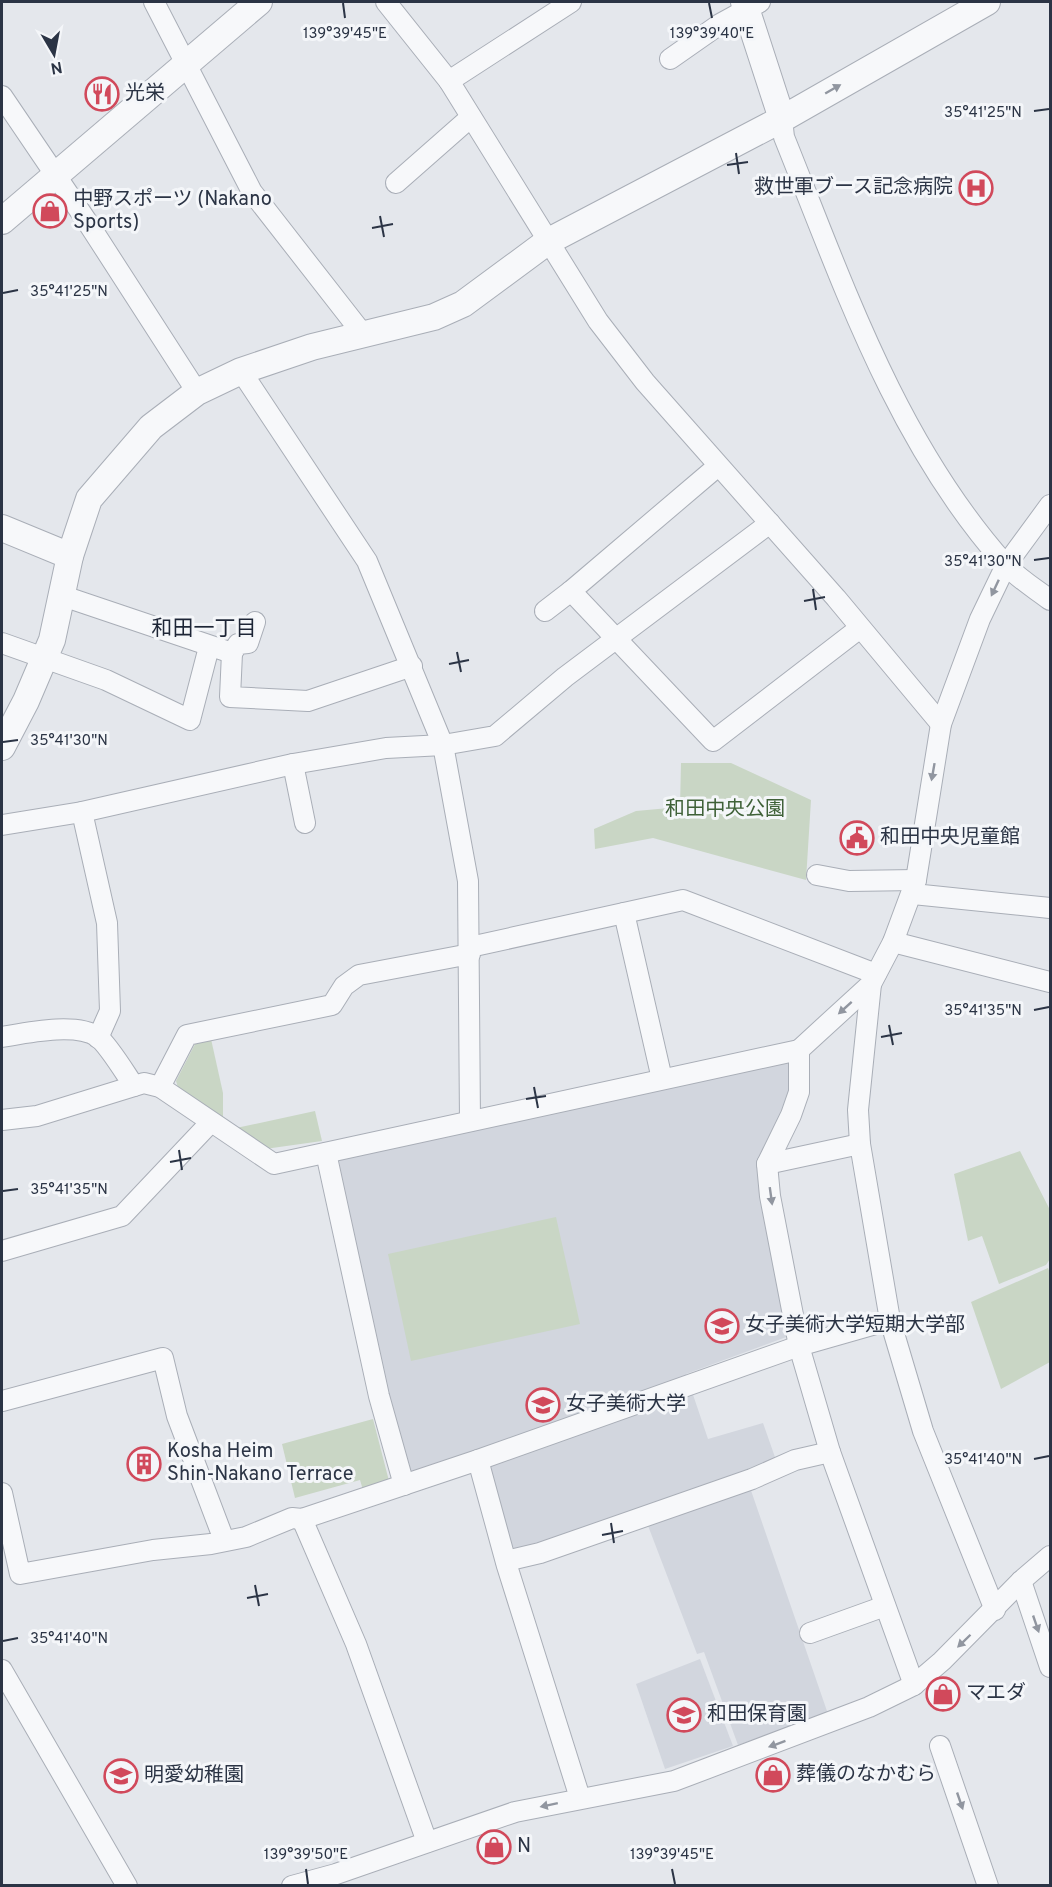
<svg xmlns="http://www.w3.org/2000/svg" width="1052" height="1887" viewBox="0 0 1052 1887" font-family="Overpass,'Noto Sans JP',sans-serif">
<rect width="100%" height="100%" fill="#e4e7ec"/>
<g fill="#d2d6de">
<polygon points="788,1063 790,1075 787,1104 772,1134 789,1336 686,1374 708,1439 763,1423 776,1460 745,1473 828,1714 738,1745 704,1652 697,1654 642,1510 512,1552 484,1449 408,1473 385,1387 332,1157"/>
<polygon points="700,1659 733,1746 665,1769 636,1684"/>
</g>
<g fill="#c9d6c5">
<polygon points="681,763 731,763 811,800 806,880 653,838 595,849 594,829 636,811 680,807"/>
<polygon points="211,1039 223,1093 223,1117 179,1091 176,1081 195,1044"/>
<polygon points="315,1111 322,1141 265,1149 236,1128"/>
<polygon points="1020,1151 1050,1210 1050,1259 1046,1265 999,1284 982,1236 968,1241 954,1174"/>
<polygon points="556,1217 580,1324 411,1361 388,1254"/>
<polygon points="1048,1268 1050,1273 1050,1362 1001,1389 971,1302"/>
<polygon points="373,1419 389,1481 363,1490 360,1480 295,1498 282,1444"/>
</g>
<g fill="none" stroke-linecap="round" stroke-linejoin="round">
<g stroke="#a9aeb7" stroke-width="22">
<g id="minor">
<polyline points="154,2 252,192 362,333"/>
<polyline points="386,2 449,81 598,321 645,382 836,598 941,724"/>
<polyline points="670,59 720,24 760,2"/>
<polyline points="449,81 571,2"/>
<polyline points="2,96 88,223 197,392"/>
<path d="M782,119l2,18c60,149 112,304 220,426 13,15 32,26 46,37"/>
<polyline points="396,183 471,117"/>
<polyline points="241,371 367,561 443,745 468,881 470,1121"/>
<polyline points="718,466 571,591 713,741 860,628"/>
<polyline points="60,595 232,653 238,644 248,643 255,622"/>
<polyline points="545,611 571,591"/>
<polyline points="2,643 106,680 190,720 209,647"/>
<polyline points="232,653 230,697 308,701 412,666"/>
<polyline points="293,764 305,823"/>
<polyline points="82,812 107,923 110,1011 98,1038"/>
<polyline points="2,825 82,812 293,764 386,748 443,745 495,736 565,677 770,523"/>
<polyline points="817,875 849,881 916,880"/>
<polyline points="913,894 1050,908"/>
<polyline points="624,913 662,1079"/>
<polyline points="893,942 1050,982"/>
<polyline points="470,947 683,900 876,974"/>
<polyline points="871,984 858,1110 860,1144 890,1320 923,1431 995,1610"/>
<path d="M2,1037c24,-4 74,-15 96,0 11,9 27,36 36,49"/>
<polyline points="160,1087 187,1035 332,1005 344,986 359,975 470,954"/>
<polyline points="2,1120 37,1116 144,1083 160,1087 274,1164 799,1050"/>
<polyline points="326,1153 379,1396 404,1485"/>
<polyline points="767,1164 860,1144"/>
<polyline points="2,1251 122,1216 210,1123"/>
<polyline points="2,1401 163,1358 177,1416 224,1540"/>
<polyline points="478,1460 507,1566 580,1798"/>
<polyline points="2,1493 20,1574 153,1550 211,1544 246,1537 292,1518 302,1519 478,1460 799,1346 890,1320"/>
<polyline points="302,1519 356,1644 427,1842"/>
<polyline points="506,1561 540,1553 752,1479 795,1460 830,1452"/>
<polyline points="1021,1581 1050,1667"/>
<polyline points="810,1633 885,1606"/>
<polyline points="2,1670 127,1886"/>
<polyline points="914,1685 830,1452 799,1346 770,1196 767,1164 791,1115 799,1092 799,1050 871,984 893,942 916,880 941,724 980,619 1006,565 1050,505"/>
<polyline points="940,1746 988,1886"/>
<polyline points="292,1886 336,1874 515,1812 674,1781 869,1707 914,1685 942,1661 1021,1581 1050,1556"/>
</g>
</g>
<g stroke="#a9aeb7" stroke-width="28">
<g id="tertiary">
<polyline points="744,2 782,119"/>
<polyline points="2,221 259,2"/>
<polyline points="2,528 70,556"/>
<polyline points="2,747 26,701 52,640 70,556 89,499 151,427 197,392 241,371 312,347 434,317 463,304 547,242 782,119 987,2"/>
</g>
</g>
<use href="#minor" stroke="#f7f8fa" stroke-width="20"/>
<use href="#tertiary" stroke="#f7f8fa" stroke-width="26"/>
</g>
<defs><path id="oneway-solid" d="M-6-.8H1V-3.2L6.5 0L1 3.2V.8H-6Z" transform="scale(1.5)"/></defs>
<g fill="#9196a0">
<use href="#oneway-solid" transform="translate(833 89) rotate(-30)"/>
<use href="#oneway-solid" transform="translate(995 588) rotate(115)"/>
<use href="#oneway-solid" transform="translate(933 772) rotate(100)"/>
<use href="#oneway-solid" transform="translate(845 1008) rotate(138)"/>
<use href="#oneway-solid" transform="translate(771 1196) rotate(82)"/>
<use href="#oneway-solid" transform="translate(1036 1624) rotate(71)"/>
<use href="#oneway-solid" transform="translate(964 1641) rotate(136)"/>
<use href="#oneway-solid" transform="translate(777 1744) rotate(160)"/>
<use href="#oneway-solid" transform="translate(960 1801) rotate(71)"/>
<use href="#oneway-solid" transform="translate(549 1805) rotate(168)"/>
</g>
<path fill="none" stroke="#2b3445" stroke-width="2" d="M343,3l2,15M709,3l3,15M1034,111l15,-2M736,153l3,21M727,165l21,-3M380,216l4,21M372,228l21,-4M3,293l15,-3M1034,560l15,-2M813,589l3,21M804,601l21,-4M457,652l4,20M449,664l20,-4M3,742l15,-2M1034,1010l15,-3M889,1025l4,20M881,1037l21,-4M534,1087l4,21M526,1099l20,-3M179,1150l3,20M170,1162l21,-4M3,1191l15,-2M1034,1459l15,-3M611,1523l3,20M602,1535l21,-4M255,1585l4,21M247,1598l21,-4M3,1641l15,-3M306,1869l2,15M672,1869l3,15"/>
<defs>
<g id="restaurant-ring" transform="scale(1.725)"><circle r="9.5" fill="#f4f6f9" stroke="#d1495b" stroke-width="1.5"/><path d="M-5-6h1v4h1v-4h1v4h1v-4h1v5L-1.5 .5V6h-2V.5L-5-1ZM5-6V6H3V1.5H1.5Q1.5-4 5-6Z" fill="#d1495b"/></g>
<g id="hospital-ring" transform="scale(1.725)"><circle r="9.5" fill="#f4f6f9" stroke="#d1495b" stroke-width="1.5"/><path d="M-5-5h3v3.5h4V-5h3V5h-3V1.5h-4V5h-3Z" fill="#d1495b"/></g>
<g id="shop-ring" transform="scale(1.725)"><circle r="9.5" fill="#f4f6f9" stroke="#d1495b" stroke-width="1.5"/><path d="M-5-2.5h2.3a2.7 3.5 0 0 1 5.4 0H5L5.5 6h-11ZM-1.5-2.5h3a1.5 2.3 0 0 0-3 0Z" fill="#d1495b"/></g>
<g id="civic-ring" transform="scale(1.725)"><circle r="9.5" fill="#f4f6f9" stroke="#d1495b" stroke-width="1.5"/><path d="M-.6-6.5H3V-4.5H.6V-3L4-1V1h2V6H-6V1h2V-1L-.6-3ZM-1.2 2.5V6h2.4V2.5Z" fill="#d1495b"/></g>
<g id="university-ring" transform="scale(1.725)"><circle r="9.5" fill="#f4f6f9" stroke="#d1495b" stroke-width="1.5"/><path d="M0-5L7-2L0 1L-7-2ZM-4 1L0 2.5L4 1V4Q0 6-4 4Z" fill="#d1495b"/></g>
<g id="building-ring" transform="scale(1.725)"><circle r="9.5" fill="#f4f6f9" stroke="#d1495b" stroke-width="1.5"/><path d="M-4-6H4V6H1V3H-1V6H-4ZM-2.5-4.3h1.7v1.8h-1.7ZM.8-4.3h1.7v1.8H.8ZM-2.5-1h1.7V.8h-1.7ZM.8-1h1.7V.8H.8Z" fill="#d1495b"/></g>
<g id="school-ring" transform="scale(1.725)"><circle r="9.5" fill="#f4f6f9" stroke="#d1495b" stroke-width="1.5"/><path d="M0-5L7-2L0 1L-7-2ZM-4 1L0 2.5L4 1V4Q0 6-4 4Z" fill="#d1495b"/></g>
</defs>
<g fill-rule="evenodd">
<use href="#restaurant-ring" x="102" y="94"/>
<use href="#hospital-ring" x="976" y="188"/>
<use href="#shop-ring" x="50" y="211"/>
<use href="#civic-ring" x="857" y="838"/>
<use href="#university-ring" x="722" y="1326"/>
<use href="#university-ring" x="543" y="1405"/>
<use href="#building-ring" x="144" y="1464"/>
<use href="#shop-ring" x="943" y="1694"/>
<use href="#school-ring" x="684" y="1715"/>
<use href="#shop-ring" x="773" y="1775"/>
<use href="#school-ring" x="121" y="1776"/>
<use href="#shop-ring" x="494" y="1847"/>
</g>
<g text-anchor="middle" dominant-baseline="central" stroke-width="6" stroke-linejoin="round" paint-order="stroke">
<g font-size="20" fill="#2b3445" stroke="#f4f6f9" text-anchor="start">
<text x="125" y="94">光栄</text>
<text x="953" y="188" text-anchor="end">救世軍ブース記念病院</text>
<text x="73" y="200">中野スポーツ (Nakano<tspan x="73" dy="23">Sports)</tspan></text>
<text x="880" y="838">和田中央児童館</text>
<text x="745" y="1326">女子美術大学短期大学部</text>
<text x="566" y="1405">女子美術大学</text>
<text x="167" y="1452">Kosha Heim<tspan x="167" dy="23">Shin-Nakano Terrace</tspan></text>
<text x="966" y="1694">マエダ</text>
<text x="707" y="1715">和田保育園</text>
<text x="796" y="1775">葬儀のなかむら</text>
<text x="144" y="1776">明愛幼稚園</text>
<text x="517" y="1847">N</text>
</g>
<g font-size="20" fill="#3f6138" stroke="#f4f6f9">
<text x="725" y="810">和田中央公園</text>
</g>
<g font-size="21" fill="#1d2536" stroke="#f4f6f9">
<text x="204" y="629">和田一丁目</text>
</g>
</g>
<g font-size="15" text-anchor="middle" fill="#2b3445" stroke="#f4f6f9" stroke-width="6" stroke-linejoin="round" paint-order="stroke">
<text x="345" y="38">139°39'45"E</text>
<text x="712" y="38">139°39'40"E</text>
<text x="983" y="117">35°41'25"N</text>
<text x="69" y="296">35°41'25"N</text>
<text x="983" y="566">35°41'30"N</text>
<text x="69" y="745">35°41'30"N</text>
<text x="983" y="1015">35°41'35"N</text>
<text x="69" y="1194">35°41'35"N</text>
<text x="983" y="1464">35°41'40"N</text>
<text x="69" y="1643">35°41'40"N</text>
<text x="306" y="1859">139°39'50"E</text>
<text x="672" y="1859">139°39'45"E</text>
</g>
<rect width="1052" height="1887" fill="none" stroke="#2b3445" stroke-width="6"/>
<g transform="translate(54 54) rotate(170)" stroke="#f4f6f9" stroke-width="4.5" paint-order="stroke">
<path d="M0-4.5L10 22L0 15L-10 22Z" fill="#2b3445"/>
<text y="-9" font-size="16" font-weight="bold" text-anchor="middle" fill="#2b3445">N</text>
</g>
</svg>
